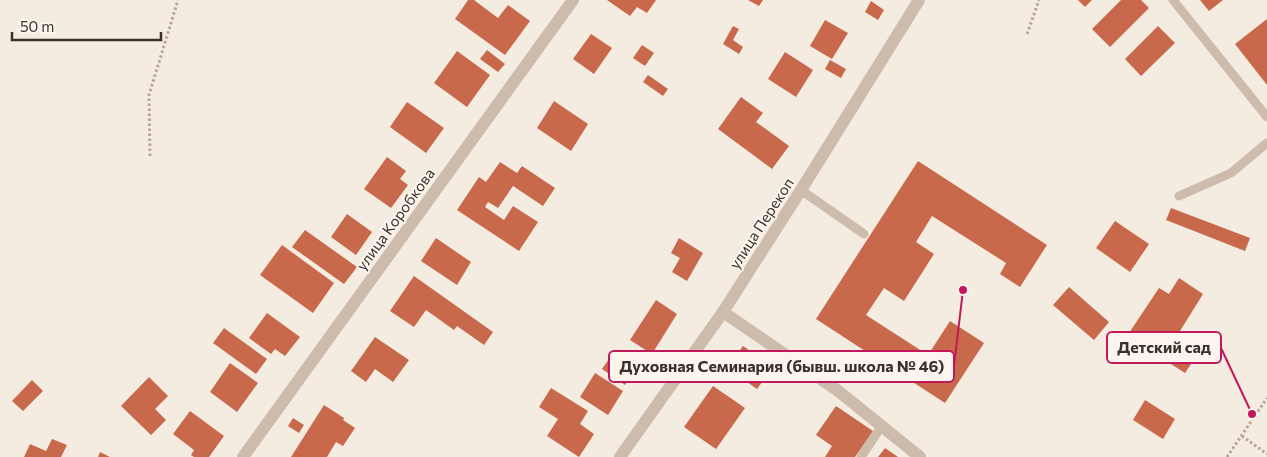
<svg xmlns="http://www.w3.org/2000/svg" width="1267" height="457" viewBox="0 0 1267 457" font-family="Commissioner,sans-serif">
<rect width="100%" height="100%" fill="#f4ebe1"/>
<g fill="#c8694b">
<polygon points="468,0 474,0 498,18 508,5 530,21 505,55 455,19"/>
<polygon points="607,0 656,0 647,13 637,7 630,16"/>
<polygon points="748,0 763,0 759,6"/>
<polygon points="1078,0 1092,0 1085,7"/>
<polygon points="1121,0 1141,0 1149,8 1110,47 1092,29"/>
<polygon points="1200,0 1223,0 1209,11"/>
<polygon points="871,1 884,10 878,20 865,12"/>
<polygon points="1267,19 1267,85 1235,44"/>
<polygon points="825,20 848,33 832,59 810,46"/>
<polygon points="733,26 739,29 733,40 743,47 739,54 723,44"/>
<polygon points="1158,26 1175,43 1141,76 1125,59"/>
<polygon points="591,34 612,48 594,74 573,59"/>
<polygon points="642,45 654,53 645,66 633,58"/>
<polygon points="487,50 505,64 498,72 480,59"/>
<polygon points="457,51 490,75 467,107 434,83"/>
<polygon points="785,52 813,70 796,97 768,79"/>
<polygon points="830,60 846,69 841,78 825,69"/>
<polygon points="648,75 668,89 663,96 643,82"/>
<polygon points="741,97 763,113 756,122 789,146 772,169 718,129"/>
<polygon points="554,101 588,124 571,151 537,128"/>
<polygon points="407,102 444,128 426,153 390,127"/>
<polygon points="387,157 406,171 400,179 408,185 391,208 364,189"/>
<polygon points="918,161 1047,245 1020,287 1000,274 1006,263 932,216 916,242 934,254 904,301 884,288 866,315 928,355 950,321 984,343 945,403 816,319"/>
<polygon points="500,162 517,173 522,166 555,188 543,206 513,186 498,208 488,202 485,207 504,220 513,206 538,222 519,251 457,210 479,177 486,182"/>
<polygon points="1171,208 1250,238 1245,251 1166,220"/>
<polygon points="347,214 372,232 356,255 331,237"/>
<polygon points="1115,221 1149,244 1130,272 1096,248"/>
<polygon points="305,230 357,267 344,284 292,247"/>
<polygon points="436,238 471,262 457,285 421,261"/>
<polygon points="679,238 703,253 687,281 672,272 680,258 671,253"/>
<polygon points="282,245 334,283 313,313 260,275"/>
<polygon points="414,276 493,332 484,345 457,326 454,330 426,310 414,327 390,311"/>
<polygon points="1179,278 1203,294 1180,331 1203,346 1185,373 1127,336 1159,288 1169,294"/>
<polygon points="1069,287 1109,322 1094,340 1053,305"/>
<polygon points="656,300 677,314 652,354 630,340"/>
<polygon points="267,313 300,337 285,356 275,349 271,354 249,338"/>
<polygon points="224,328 267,359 256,374 213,343"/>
<polygon points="375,337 409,360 393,382 375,369 366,382 351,371"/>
<polygon points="743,346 773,367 757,389 727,368"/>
<polygon points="615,350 638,365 625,385 602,369"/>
<polygon points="230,363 258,383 237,412 210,392"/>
<polygon points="595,373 623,391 608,415 580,397"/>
<polygon points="149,377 168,396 155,409 166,420 151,435 121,406"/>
<polygon points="32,380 43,391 23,411 12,401"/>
<polygon points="713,386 745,408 716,449 684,427"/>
<polygon points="551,388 588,411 580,424 594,434 579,457 547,436 558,419 539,407"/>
<polygon points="1145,400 1175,419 1163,439 1133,420"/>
<polygon points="324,405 344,418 343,420 355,428 343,446 336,442 327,457 291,457"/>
<polygon points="836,406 873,431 855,457 825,457 832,446 816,435"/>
<polygon points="190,411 224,436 209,457 194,457 191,455 194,450 173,434"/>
<polygon points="293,418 304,425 299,433 288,426"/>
<polygon points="52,439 67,445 61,457 24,457 30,444 46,451"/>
<polygon points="885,448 898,457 878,457"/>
<polygon points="100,452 110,457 98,457"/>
</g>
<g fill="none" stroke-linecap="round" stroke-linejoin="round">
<g stroke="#b9a596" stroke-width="3" stroke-dasharray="2.5 2.5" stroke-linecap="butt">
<polyline points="1027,34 1039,0"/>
<polyline points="150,156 149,95 178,0"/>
<polyline points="1242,436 1267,454"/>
<polyline points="1227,457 1267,398"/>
</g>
<g stroke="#cdbbac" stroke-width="9">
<polyline points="1173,0 1267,117"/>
<polyline points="801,190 864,234"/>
<polyline points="1179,196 1231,173 1267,143"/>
<polyline points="861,457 881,427"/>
</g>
<g stroke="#cdbbac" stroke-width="12">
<polyline points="723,312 837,390 920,457"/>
<polyline points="243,457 573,0"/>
<polyline points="620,457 723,312 801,190 919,0"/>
</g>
</g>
<g text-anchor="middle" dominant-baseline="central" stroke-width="4" stroke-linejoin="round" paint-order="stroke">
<g font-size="15" fill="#3b302b" stroke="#fbf5ee">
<text transform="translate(395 219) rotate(-54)">улица Коробкова</text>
<text transform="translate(761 223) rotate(-57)">улица Перекоп</text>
</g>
</g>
<path fill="none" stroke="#c2185b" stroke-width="2" d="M1252 414L1221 348M963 290L954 366"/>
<g fill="#c2185b" stroke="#fbf5ee" stroke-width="2">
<circle cx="1252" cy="414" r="5"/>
<circle cx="963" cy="290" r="5"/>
</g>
<g fill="#fbf5ee" stroke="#c2185b" stroke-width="2">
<rect x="1107" y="332" width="114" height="31" rx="5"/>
<rect x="609" y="351" width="345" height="31" rx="5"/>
</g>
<g font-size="16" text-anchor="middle" font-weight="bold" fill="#3b302b">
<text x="1164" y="353">Детский сад</text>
<text x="782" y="372">Духовная Семинария (бывш. школа № 46)</text>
</g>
<path d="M12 32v8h149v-8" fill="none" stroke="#3b302b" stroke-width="2.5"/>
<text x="20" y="32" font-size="15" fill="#3b302b" stroke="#fbf5ee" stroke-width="4" paint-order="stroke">50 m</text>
</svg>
